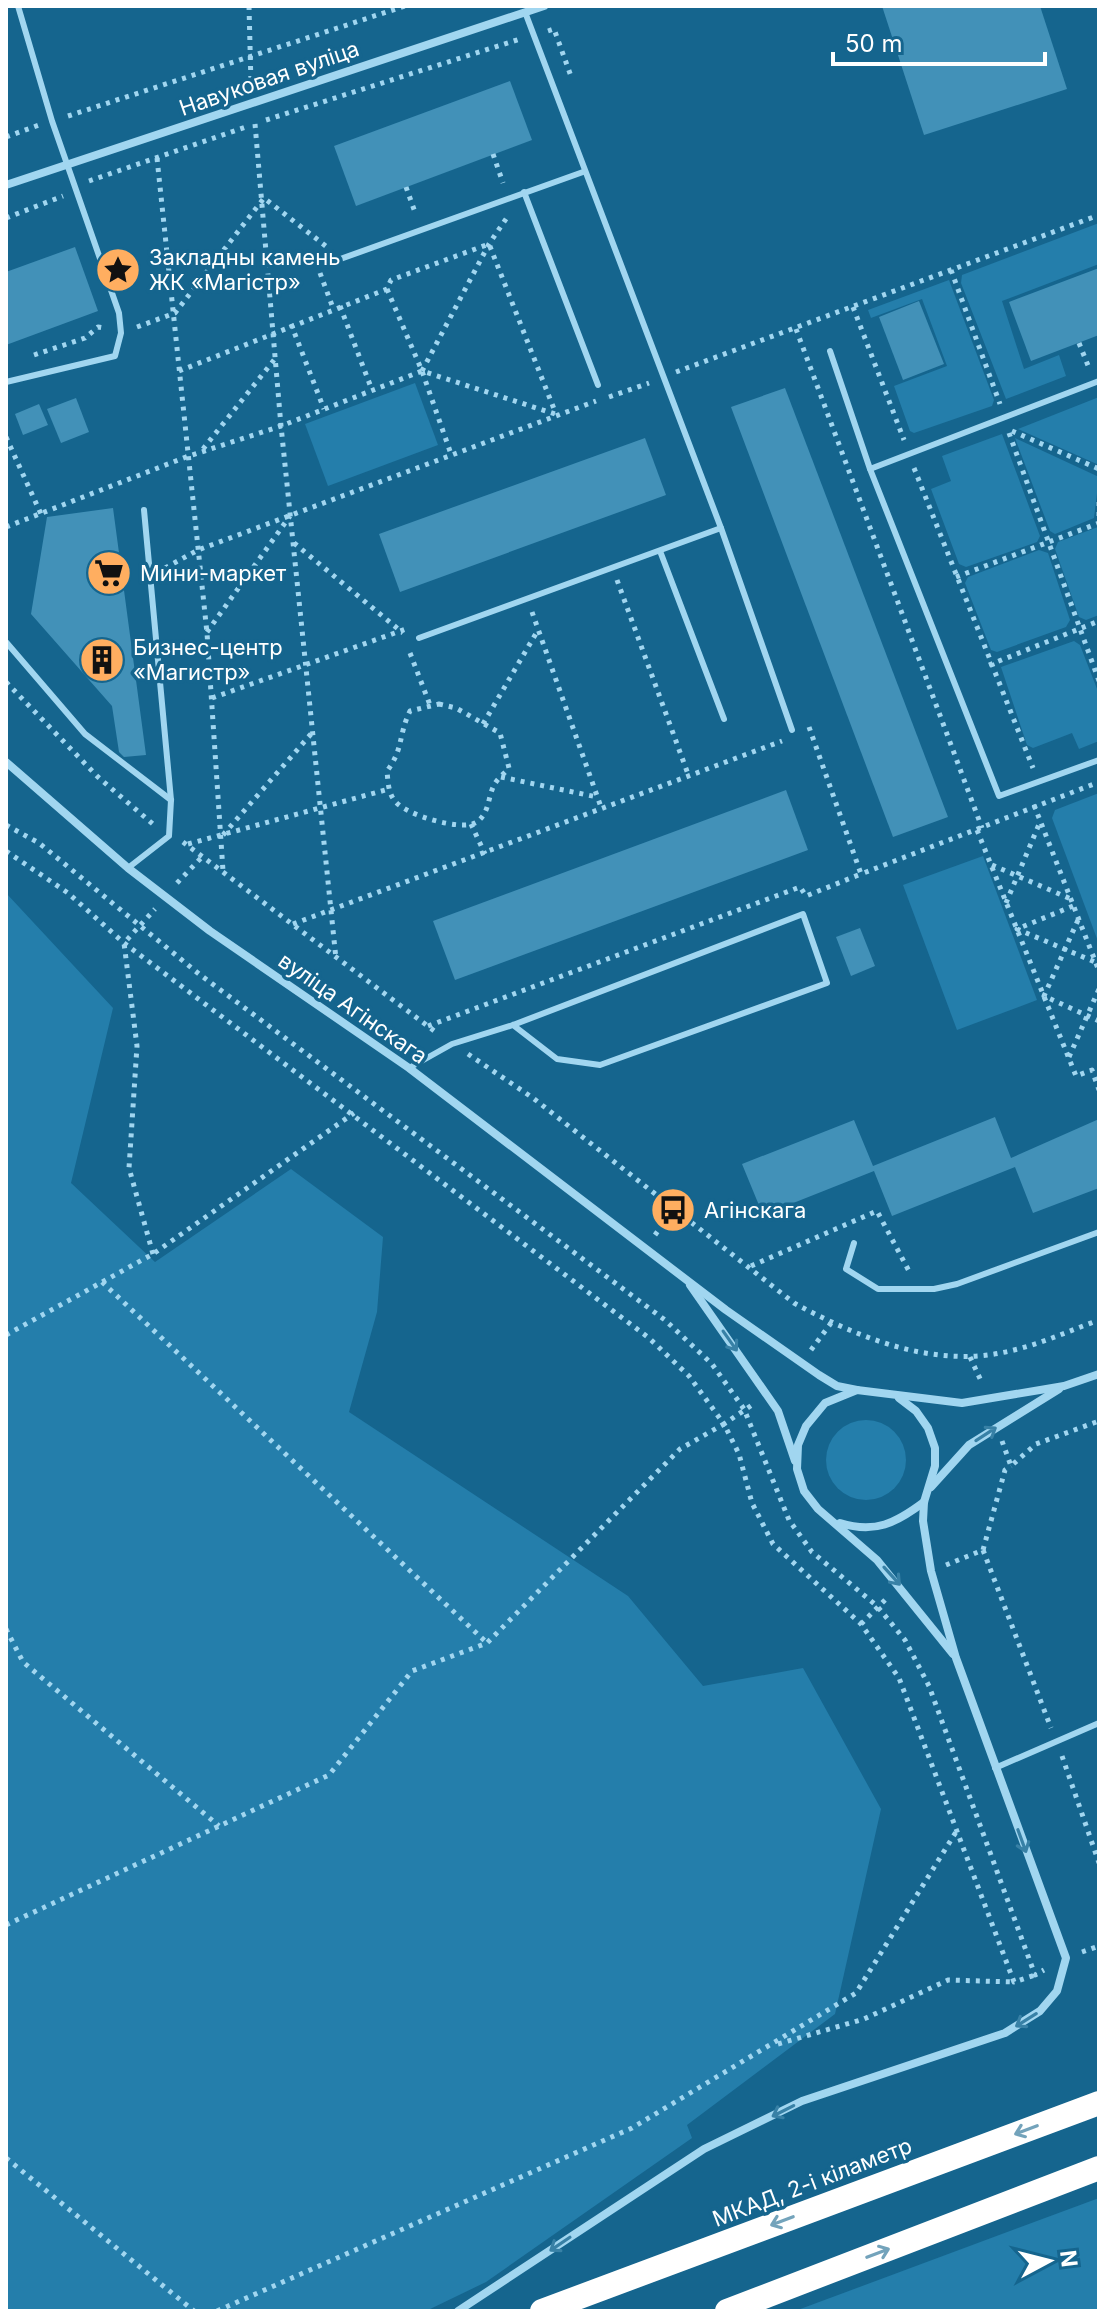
<svg xmlns="http://www.w3.org/2000/svg" width="1105" height="2317" viewBox="0 0 1105 2317" font-family="Inter,sans-serif">
<rect width="100%" height="100%" fill="#15658e"/>
<g fill="#247eab">
<polygon points="1099,223 1099,264 1002,301 1024,369 1059,355 1066,376 1006,399 961,283 962,275"/>
<polygon points="949,280 994,400 992,406 914,433 910,431 894,386 947,366 922,299 871,318 868,310"/>
<polygon points="415,383 438,445 328,486 305,424"/>
<polygon points="1099,397 1099,465 1018,429"/>
<polygon points="1002,434 1040,536 1037,542 966,567 959,564 931,489 951,481 942,456"/>
<polygon points="1015,438 1099,477 1094,518 1055,534 1050,531"/>
<polygon points="1098,527 1099,615 1086,620 1079,617 1055,549 1058,542"/>
<polygon points="1039,550 1048,553 1070,620 1066,627 997,652 991,650 965,583 968,577"/>
<polygon points="1074,641 1080,645 1099,694 1099,741 1079,749 1072,733 1033,748 1027,745 1001,667"/>
<polygon points="1099,793 1099,944 1052,818 1055,810"/>
<polygon points="983,856 1037,1000 957,1030 903,885"/>
<polygon points="6,893 113,1008 71,1183 155,1262 291,1169 383,1237 377,1312 349,1412 628,1596 703,1686 803,1668 881,1809 835,2014 687,2125 692,2138 486,2282 426,2311 6,2311"/>
<circle cx="866" cy="1460" r="40"/>
<polygon points="1099,2198 1099,2311 795,2311"/>
</g>
<g fill="#4291b8">
<polygon points="882,6 1040,6 1067,89 924,135"/>
<polygon points="510,81 532,140 356,206 334,146"/>
<polygon points="75,247 98,311 6,345 6,272"/>
<polygon points="1099,268 1099,335 1031,361 1009,302"/>
<polygon points="919,301 944,364 903,380 879,317"/>
<polygon points="785,388 948,817 893,837 731,407"/>
<polygon points="76,398 89,432 61,443 47,409"/>
<polygon points="39,404 48,425 23,435 15,414"/>
<polygon points="645,438 666,495 400,592 379,534"/>
<polygon points="113,508 146,755 124,757 119,752 112,706 31,614 47,517"/>
<polygon points="786,790 808,850 455,980 433,921"/>
<polygon points="860,928 875,966 851,976 836,937"/>
<polygon points="995,1117 1011,1158 1099,1119 1099,1188 1033,1213 1015,1167 892,1216 874,1171 763,1215 742,1164 854,1120 873,1166"/>
</g>
<g fill="none" stroke-linecap="round" stroke-linejoin="round">
<g stroke="#a1d6f0" stroke-width="5" stroke-dasharray="4 6" stroke-linecap="butt">
<polyline points="249,6 251,85"/>
<polyline points="548,31 554,29 572,79"/>
<polyline points="68,116 405,6"/>
<polyline points="266,120 520,39"/>
<polyline points="255,124 281,426 336,959"/>
<polyline points="6,137 39,125"/>
<polyline points="493,154 503,183"/>
<polyline points="157,158 207,633 223,871"/>
<polyline points="89,181 246,127"/>
<polyline points="406,187 416,215"/>
<polyline points="6,218 63,196"/>
<polyline points="951,270 1000,404"/>
<polyline points="320,273 333,308"/>
<polyline points="387,289 422,371 451,454"/>
<polyline points="340,306 372,390"/>
<polyline points="853,307 904,440"/>
<polyline points="291,324 324,409"/>
<polyline points="137,327 175,313 264,198 327,247"/>
<polyline points="796,329 982,828"/>
<polyline points="1079,343 1089,368"/>
<polyline points="34,355 85,338 98,327 104,328"/>
<polyline points="179,371 387,289 391,280 489,244 556,414"/>
<polyline points="422,371 489,244 508,216"/>
<polyline points="676,372 1099,215"/>
<polyline points="609,397 649,383"/>
<polyline points="1012,431 1099,469"/>
<polyline points="1009,433 1099,681"/>
<polyline points="6,437 41,514"/>
<polyline points="203,449 274,360"/>
<polyline points="914,468 1033,768"/>
<polyline points="1099,502 1099,519"/>
<polyline points="6,527 186,457 281,426 422,371 555,414"/>
<polyline points="294,543 403,633"/>
<polyline points="165,568 198,550 596,401"/>
<polyline points="956,577 1099,523"/>
<polyline points="617,580 688,774"/>
<polyline points="532,612 601,807"/>
<polyline points="207,632 290,516"/>
<polyline points="410,653 430,705"/>
<polyline points="989,665 1099,621"/>
<polyline points="6,682 98,777 154,825"/>
<polyline points="212,698 406,629"/>
<path d="M439,704l17,4 44,25 9,35c-4,5 -10,9 -13,14 -9,13 -5,29 -19,40 -14,10 -72,-7 -82,-21 -7,-8 -7,-20 -8,-30 17,-23 11,-35 23,-60z"/>
<polyline points="483,724 538,630"/>
<polyline points="809,727 861,874 1099,782"/>
<polyline points="501,777 597,797"/>
<polyline points="1034,805 1099,971"/>
<polyline points="471,824 485,854"/>
<polyline points="6,825 39,843 199,974 665,1320 712,1364 744,1409 789,1520 812,1552 877,1606 905,1640 929,1686 1035,1975 1044,1970"/>
<polyline points="977,830 1076,1076 1092,1070 1099,1090"/>
<polyline points="223,835 311,734"/>
<polyline points="183,842 437,1033"/>
<polyline points="188,844 389,789"/>
<polyline points="6,851 68,893 124,943 649,1338 689,1376 724,1424 755,1403"/>
<polyline points="992,865 1071,899"/>
<polyline points="177,883 201,858"/>
<polyline points="1006,903 1040,822"/>
<polyline points="1073,906 1017,929 1095,962"/>
<polyline points="1078,920 1044,996 1099,1021"/>
<polyline points="293,924 782,741"/>
<polyline points="428,1026 800,887 806,896 861,874"/>
<path d="M468,1054l65,44 261,205c61,33 135,64 206,50 34,-6 66,-21 99,-33"/>
<polyline points="1069,1057 1099,989"/>
<polyline points="655,1235 673,1210"/>
<polyline points="153,1254 129,1168 137,1046 124,943 155,909"/>
<polyline points="751,1266 877,1211 910,1273"/>
<polyline points="102,1282 486,1642"/>
<polyline points="6,1335 153,1254 354,1113"/>
<polyline points="811,1350 831,1323"/>
<polyline points="970,1357 982,1383"/>
<polyline points="1002,1441 1011,1466 1036,1444 1099,1421"/>
<polyline points="983,1550 1051,1728"/>
<polyline points="946,1565 983,1550 1005,1470 1011,1466"/>
<polyline points="861,1624 888,1597"/>
<polyline points="6,1629 23,1662 219,1826"/>
<polyline points="1062,1756 1099,1863"/>
<polyline points="6,1925 329,1775 412,1671 487,1643 680,1449 724,1424 739,1454 752,1503 773,1544 861,1624 899,1678 1014,1982 1035,1975"/>
<polyline points="1082,1952 1099,1946"/>
<polyline points="778,2044 864,2019 948,1980 1014,1982"/>
<polyline points="6,2158 194,2311"/>
<polyline points="217,2311 632,2128 856,1993 956,1832"/>
</g>
<g stroke="#a1d6f0" stroke-width="6">
<polyline points="525,12 721,528 792,730"/>
<polyline points="524,192 598,385"/>
<polyline points="332,262 583,172"/>
<polyline points="830,351 870,469 999,796 1099,760"/>
<polyline points="6,382 115,356 121,333 119,313 52,121 18,6"/>
<polyline points="870,469 1099,381"/>
<polyline points="660,551 724,719"/>
<polyline points="419,638 721,528"/>
<polyline points="6,642 85,734 171,800"/>
<polyline points="128,868 169,836 171,800 144,510"/>
<polyline points="409,1068 452,1044 513,1025 803,914 827,983 600,1065 557,1059 513,1025"/>
<polyline points="854,1243 846,1269 878,1289 934,1289 957,1284 1099,1232"/>
<polyline points="995,1768 1099,1723"/>
</g>
<g stroke="#a1d6f0" stroke-width="8">
<polyline points="6,185 544,6"/>
<polyline points="6,762 128,868 210,931 409,1068 726,1310 819,1375 837,1386 857,1390"/>
<polyline points="690,1285 778,1411 795,1461"/>
<polyline points="931,1487 969,1445 1059,1389"/>
<path d="M840,1523c35,11 56,0 84,-21"/>
<polyline points="953,1654 877,1560 818,1509 804,1491 797,1469 798,1445 806,1426 825,1403 857,1390 962,1403 1064,1386 1099,1374"/>
<polyline points="458,2311 704,2149 802,2101 1005,2033 1040,2011 1057,1991 1066,1958 956,1658 931,1571 923,1521 924,1502 935,1466 935,1448 928,1428 916,1411 899,1398"/>
</g>
<g stroke="#fff" stroke-width="24">
<polyline points="542,2311 1099,2103"/>
<polyline points="727,2311 1099,2168"/>
</g>
</g>
<defs><path id="oneway-shaft" d="M-6 0H5M1.5-3L5.5 0L1.5 3" fill="none" stroke-width="1.6" stroke-linecap="round" stroke-linejoin="round" transform="scale(2)"/></defs>
<g stroke="#3881a6">
<use href="#oneway-shaft" transform="translate(730 1341) rotate(55)"/>
<use href="#oneway-shaft" transform="translate(986 1434) rotate(-33)"/>
<use href="#oneway-shaft" transform="translate(892 1576) rotate(48)"/>
<use href="#oneway-shaft" transform="translate(1022 1841) rotate(70)"/>
<use href="#oneway-shaft" transform="translate(1026 2020) rotate(148)"/>
<use href="#oneway-shaft" transform="translate(783 2111) rotate(153)"/>
<use href="#oneway-shaft" transform="translate(560 2244) rotate(146)"/>
</g>
<g stroke="#73a3bb">
<use href="#oneway-shaft" transform="translate(1026 2130) rotate(159)"/>
<use href="#oneway-shaft" transform="translate(782 2221) rotate(159)"/>
<use href="#oneway-shaft" transform="translate(878 2253) rotate(-21)"/>
</g>
<defs>
<g id="sight-disc" transform="scale(2.3)"><circle r="9.5" fill="#ffae60" stroke="#15658e"/><path d="M0-6L1.8-2.2L6-1.7L2.9 1.2L3.7 5.4L0 3.3L-3.7 5.4L-2.9 1.2L-6-1.7L-1.8-2.2Z" fill="#111"/></g>
<g id="supermarket-disc" transform="scale(2.3)"><circle r="9.5" fill="#ffae60" stroke="#15658e"/><path d="M-6-5.5h2.5l.6 2H6L4.5 2H-2.5L-4.4-4H-6ZM-1.5 3.2a1.3 1.3 0 1 0 .1 0ZM3 3.2a1.3 1.3 0 1 0 .1 0Z" fill="#111"/></g>
<g id="building-disc" transform="scale(2.3)"><circle r="9.5" fill="#ffae60" stroke="#15658e"/><path d="M-4-6H4V6H1V3H-1V6H-4ZM-2.5-4.3h1.7v1.8h-1.7ZM.8-4.3h1.7v1.8H.8ZM-2.5-1h1.7V.8h-1.7ZM.8-1h1.7V.8H.8Z" fill="#111"/></g>
<g id="bus-disc" transform="scale(2.3)"><circle r="9.5" fill="#ffae60" stroke="#15658e"/><path d="M-5-6H5V4H4V6H2V4H-2V6H-4V4H-5ZM-3.5-4V0h7V-4ZM-3.5 1.2v1.5H-2V1.2ZM2 1.2v1.5H3.5V1.2Z" fill="#111"/></g>
</defs>
<g fill-rule="evenodd">
<use href="#sight-disc" x="118" y="270"/>
<use href="#supermarket-disc" x="109" y="573"/>
<use href="#building-disc" x="102" y="660"/>
<use href="#bus-disc" x="673" y="1210"/>
</g>
<g text-anchor="middle" dominant-baseline="central" stroke-width="7" stroke-linejoin="round" paint-order="stroke">
<g font-size="22" fill="#fff" stroke="#15658e">
<text transform="translate(269 78) rotate(-19)">Навуковая вуліца</text>
<text transform="translate(353 1008) rotate(35)">вуліца Агінскага</text>
<text transform="translate(812 2182) rotate(-21)">МКАД, 2-і кіламетр</text>
</g>
<g font-size="22" fill="#fff" stroke="#15658e" text-anchor="start">
<text x="149" y="257">Закладны камень<tspan x="149" dy="25">ЖК «Магістр»</tspan></text>
<text x="140" y="573">Мини-маркет</text>
<text x="133" y="647">Бизнес-центр<tspan x="133" dy="25">«Магистр»</tspan></text>
<text x="704" y="1210">Агінскага</text>
</g>
</g>
<rect width="1105" height="2317" fill="none" stroke="#ffffff" stroke-width="16"/>
<g transform="translate(1049 2261) rotate(83)" stroke="#15658e" stroke-width="6" paint-order="stroke">
<path d="M0-6L14 30L0 20L-14 30Z" fill="#ffffff"/>
<text y="-12" font-size="22" font-weight="bold" text-anchor="middle" fill="#ffffff">N</text>
</g>
<path d="M833 52v12h212v-12" fill="none" stroke="#ffffff" stroke-width="4"/>
<text x="845" y="52" font-size="24" fill="#ffffff" stroke="#15658e" stroke-width="6" paint-order="stroke">50 m</text>
</svg>
